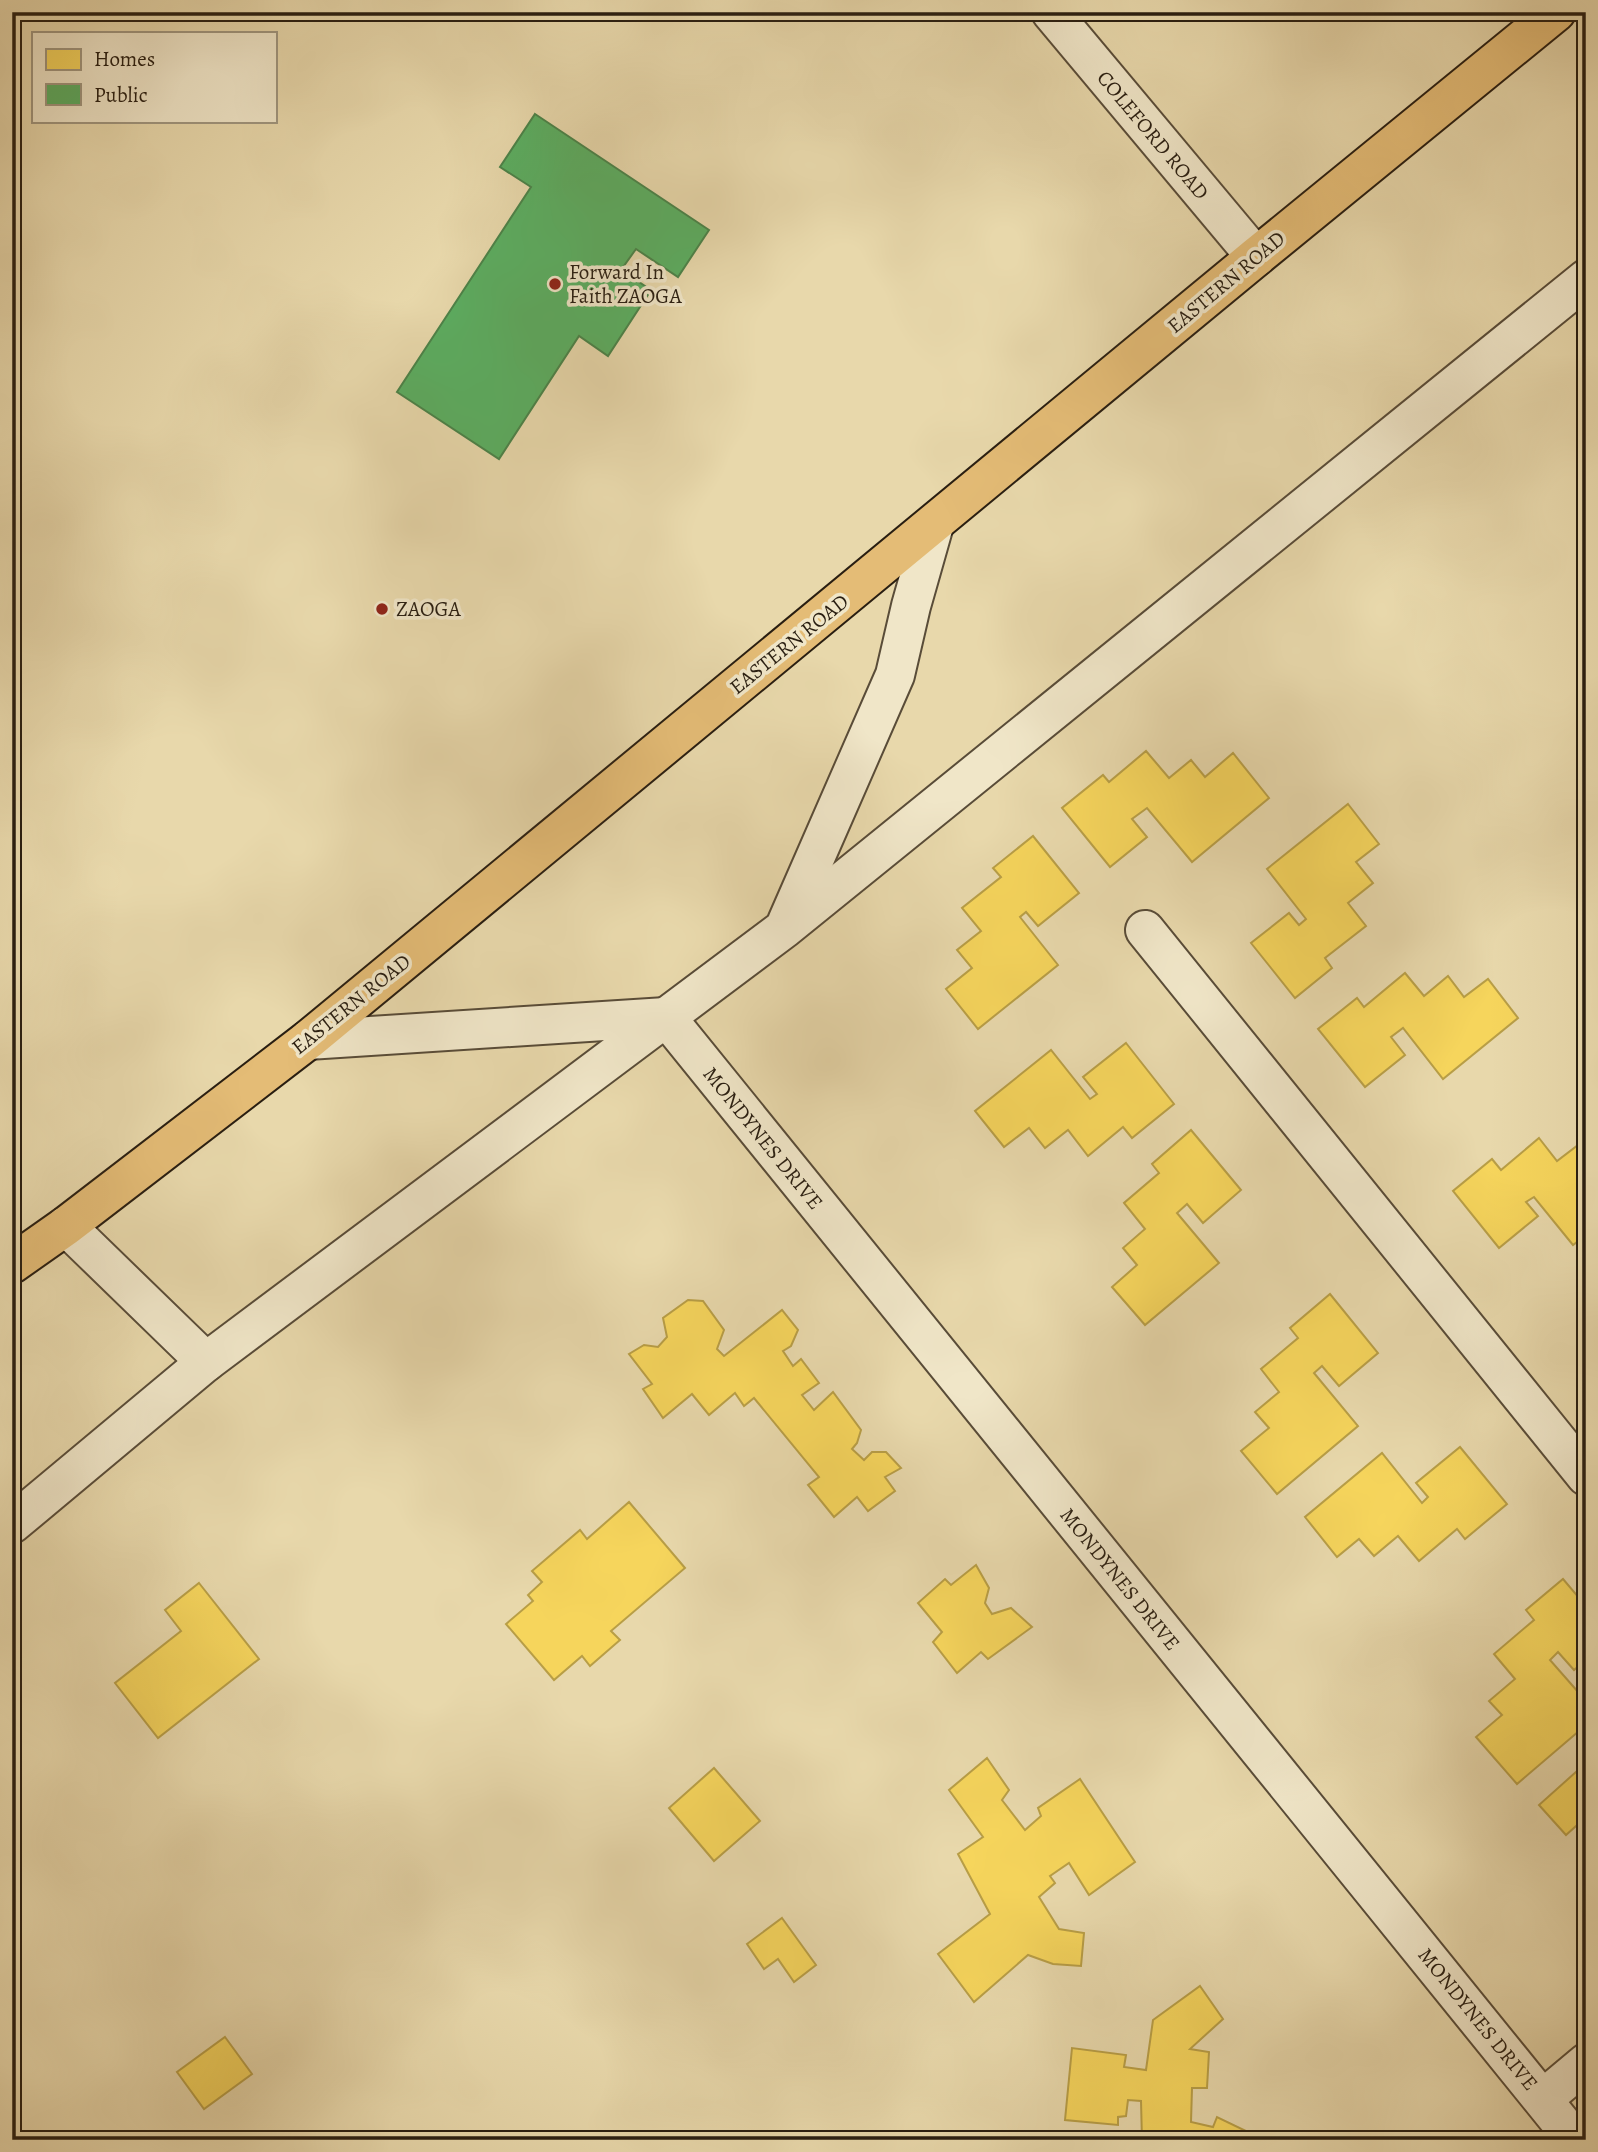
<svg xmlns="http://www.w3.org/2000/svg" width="1598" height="2152" viewBox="0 0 1598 2152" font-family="Alegreya,serif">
<rect width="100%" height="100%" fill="#e8d8ab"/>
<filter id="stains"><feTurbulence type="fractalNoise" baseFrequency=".00286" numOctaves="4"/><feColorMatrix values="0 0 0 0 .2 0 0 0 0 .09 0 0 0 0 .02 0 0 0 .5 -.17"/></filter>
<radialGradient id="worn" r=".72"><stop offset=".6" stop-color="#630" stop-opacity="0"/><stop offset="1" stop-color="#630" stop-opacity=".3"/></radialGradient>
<g fill="#f6d55c" stroke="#b89e46" stroke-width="2">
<polygon points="1146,751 1169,778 1191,760 1205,777 1233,753 1269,798 1192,862 1147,808 1132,819 1147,837 1110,867 1062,808 1103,775 1109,782"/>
<polygon points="1348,804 1379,844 1356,862 1373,883 1348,903 1366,926 1325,958 1332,968 1295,998 1251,943 1289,913 1299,925 1306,919 1267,869"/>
<polygon points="1033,836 1079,893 1038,926 1026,912 1020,917 1058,965 978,1029 946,989 972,968 957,950 981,931 962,908 1001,877 993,868"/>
<polygon points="1405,973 1424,996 1448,976 1464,997 1488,979 1518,1018 1443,1079 1403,1028 1391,1037 1405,1055 1365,1087 1318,1029 1357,998 1364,1007"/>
<polygon points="1126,1043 1174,1104 1132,1138 1123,1127 1088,1156 1068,1130 1045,1148 1029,1128 1004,1147 975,1111 1051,1050 1090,1099 1097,1094 1083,1077"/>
<polygon points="1191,1130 1241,1190 1203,1223 1187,1204 1177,1213 1219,1263 1145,1325 1112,1287 1137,1265 1123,1248 1145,1229 1124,1203 1159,1173 1152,1164"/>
<polygon points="1539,1138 1557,1161 1582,1142 1586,1147 1586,1235 1573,1245 1534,1197 1526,1202 1538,1216 1499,1248 1453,1191 1492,1159 1501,1170"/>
<polygon points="1330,1294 1378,1353 1339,1386 1322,1366 1314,1373 1358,1426 1277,1494 1241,1451 1269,1428 1255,1412 1279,1392 1261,1369 1298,1338 1290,1328"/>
<polygon points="688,1300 703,1301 724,1330 717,1349 724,1356 782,1310 798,1330 791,1346 783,1351 793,1366 801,1359 819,1383 802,1395 814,1410 833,1392 861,1430 857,1443 852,1449 864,1460 872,1452 886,1452 901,1468 885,1477 895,1491 868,1511 857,1497 834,1517 808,1485 819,1477 754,1398 744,1406 735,1393 709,1415 692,1394 663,1418 643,1389 652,1384 629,1354 644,1345 658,1347 667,1337 663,1318"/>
<polygon points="1460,1447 1507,1504 1465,1539 1457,1529 1419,1561 1398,1536 1374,1556 1359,1539 1337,1557 1305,1517 1382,1453 1422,1503 1428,1497 1416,1483"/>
<polygon points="629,1502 685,1568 611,1631 620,1640 590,1666 582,1656 554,1680 506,1624 533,1601 528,1595 542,1582 532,1571 580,1530 587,1539"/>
<polygon points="976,1565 989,1588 985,1603 992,1614 1011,1608 1032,1627 988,1659 981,1652 957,1673 933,1642 942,1632 918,1603 945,1579 951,1585"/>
<polygon points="1563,1579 1586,1606 1586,1660 1574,1670 1558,1652 1550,1660 1586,1701 1586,1725 1517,1784 1476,1737 1502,1715 1489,1701 1515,1679 1494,1654 1534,1620 1526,1610"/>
<polygon points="199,1583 259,1659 158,1738 115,1683 181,1631 165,1610"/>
<polygon points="987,1758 1009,1790 1002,1800 1025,1830 1041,1816 1038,1808 1080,1779 1135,1862 1089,1895 1069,1863 1050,1876 1055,1883 1039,1897 1059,1929 1084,1933 1081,1966 1053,1964 1028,1955 974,2002 938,1954 990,1914 958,1854 983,1837 949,1790"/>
<polygon points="1586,1763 1586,1817 1566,1835 1539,1805"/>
<polygon points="714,1768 760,1821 714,1861 669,1808"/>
<polygon points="782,1918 816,1965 794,1982 778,1959 764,1969 747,1944"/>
<polygon points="1200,1986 1223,2019 1190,2049 1209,2052 1207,2088 1192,2088 1191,2122 1213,2127 1217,2117 1248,2132 1244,2140 1142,2140 1141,2101 1128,2100 1126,2116 1118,2117 1118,2125 1065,2120 1072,2048 1126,2055 1124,2067 1146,2070 1153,2020"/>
<polygon points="225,2037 252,2074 204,2109 177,2072"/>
</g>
<polygon fill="#5aae61" stroke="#4b8349" stroke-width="2" points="535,114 709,230 678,277 636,249 621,270 651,290 608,356 579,336 499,459 397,392 531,187 500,167"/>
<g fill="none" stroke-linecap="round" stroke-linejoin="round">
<g stroke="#594c38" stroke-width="42">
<g id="minor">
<polyline points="1051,12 1256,257"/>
<polyline points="787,922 895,675 911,606 934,525"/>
<polyline points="1145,930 1586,1476"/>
<polyline points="308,1040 666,1017 1575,2140"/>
<polyline points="66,1226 206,1362"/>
<polyline points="12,1524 206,1362 785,928 1586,279"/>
<polyline points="1543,2099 1586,2063"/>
</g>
</g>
<g stroke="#291e11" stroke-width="42">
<polyline id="major" points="12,1264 66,1226 308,1040 1256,257 1556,12"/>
</g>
<use href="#minor" stroke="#f0e6c8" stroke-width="38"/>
<use href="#major" stroke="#e4bc76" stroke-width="38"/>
</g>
<g fill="#8f2418" stroke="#f0e6c8" stroke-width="2.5">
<circle cx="555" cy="284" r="7"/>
<circle cx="382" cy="609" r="7"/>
</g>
<g text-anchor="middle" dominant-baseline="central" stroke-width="7" stroke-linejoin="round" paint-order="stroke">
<g font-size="21" fill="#291e11" stroke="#f0e6c8">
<text transform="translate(1153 135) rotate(50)">COLEFORD ROAD</text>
<text transform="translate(1226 282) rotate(-40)">EASTERN ROAD</text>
<text transform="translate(789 644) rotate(-39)">EASTERN ROAD</text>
<text transform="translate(351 1004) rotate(-39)">EASTERN ROAD</text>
<text transform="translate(763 1138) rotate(51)">MONDYNES DRIVE</text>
<text transform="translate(1120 1579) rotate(51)">MONDYNES DRIVE</text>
<text transform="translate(1478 2019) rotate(51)">MONDYNES DRIVE</text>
</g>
<g font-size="21" fill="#291e11" stroke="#f0e6c8" text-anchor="start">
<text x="569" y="272">Forward In<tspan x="569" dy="24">Faith ZAOGA</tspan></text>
<text x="396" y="609">ZAOGA</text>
</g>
</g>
<rect width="1598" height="2152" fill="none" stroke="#e8d8ab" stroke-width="42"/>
<rect x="14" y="14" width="1570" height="2124" fill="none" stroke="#291e11" stroke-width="3.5"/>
<rect x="21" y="21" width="1556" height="2110" fill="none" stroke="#291e11" stroke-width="2"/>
<rect x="32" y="32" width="245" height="91" fill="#f0e6c8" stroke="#a0967f" stroke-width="2"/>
<rect x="46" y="49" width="35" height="21" fill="#f6d55c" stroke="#a0967f" stroke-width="2"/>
<text x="94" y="66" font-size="21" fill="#291e11">Homes</text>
<rect x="46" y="84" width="35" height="21" fill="#5aae61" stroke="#a0967f" stroke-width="2"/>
<text x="94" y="102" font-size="21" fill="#291e11">Public</text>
<rect width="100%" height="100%" filter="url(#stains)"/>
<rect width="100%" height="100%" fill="url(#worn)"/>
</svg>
